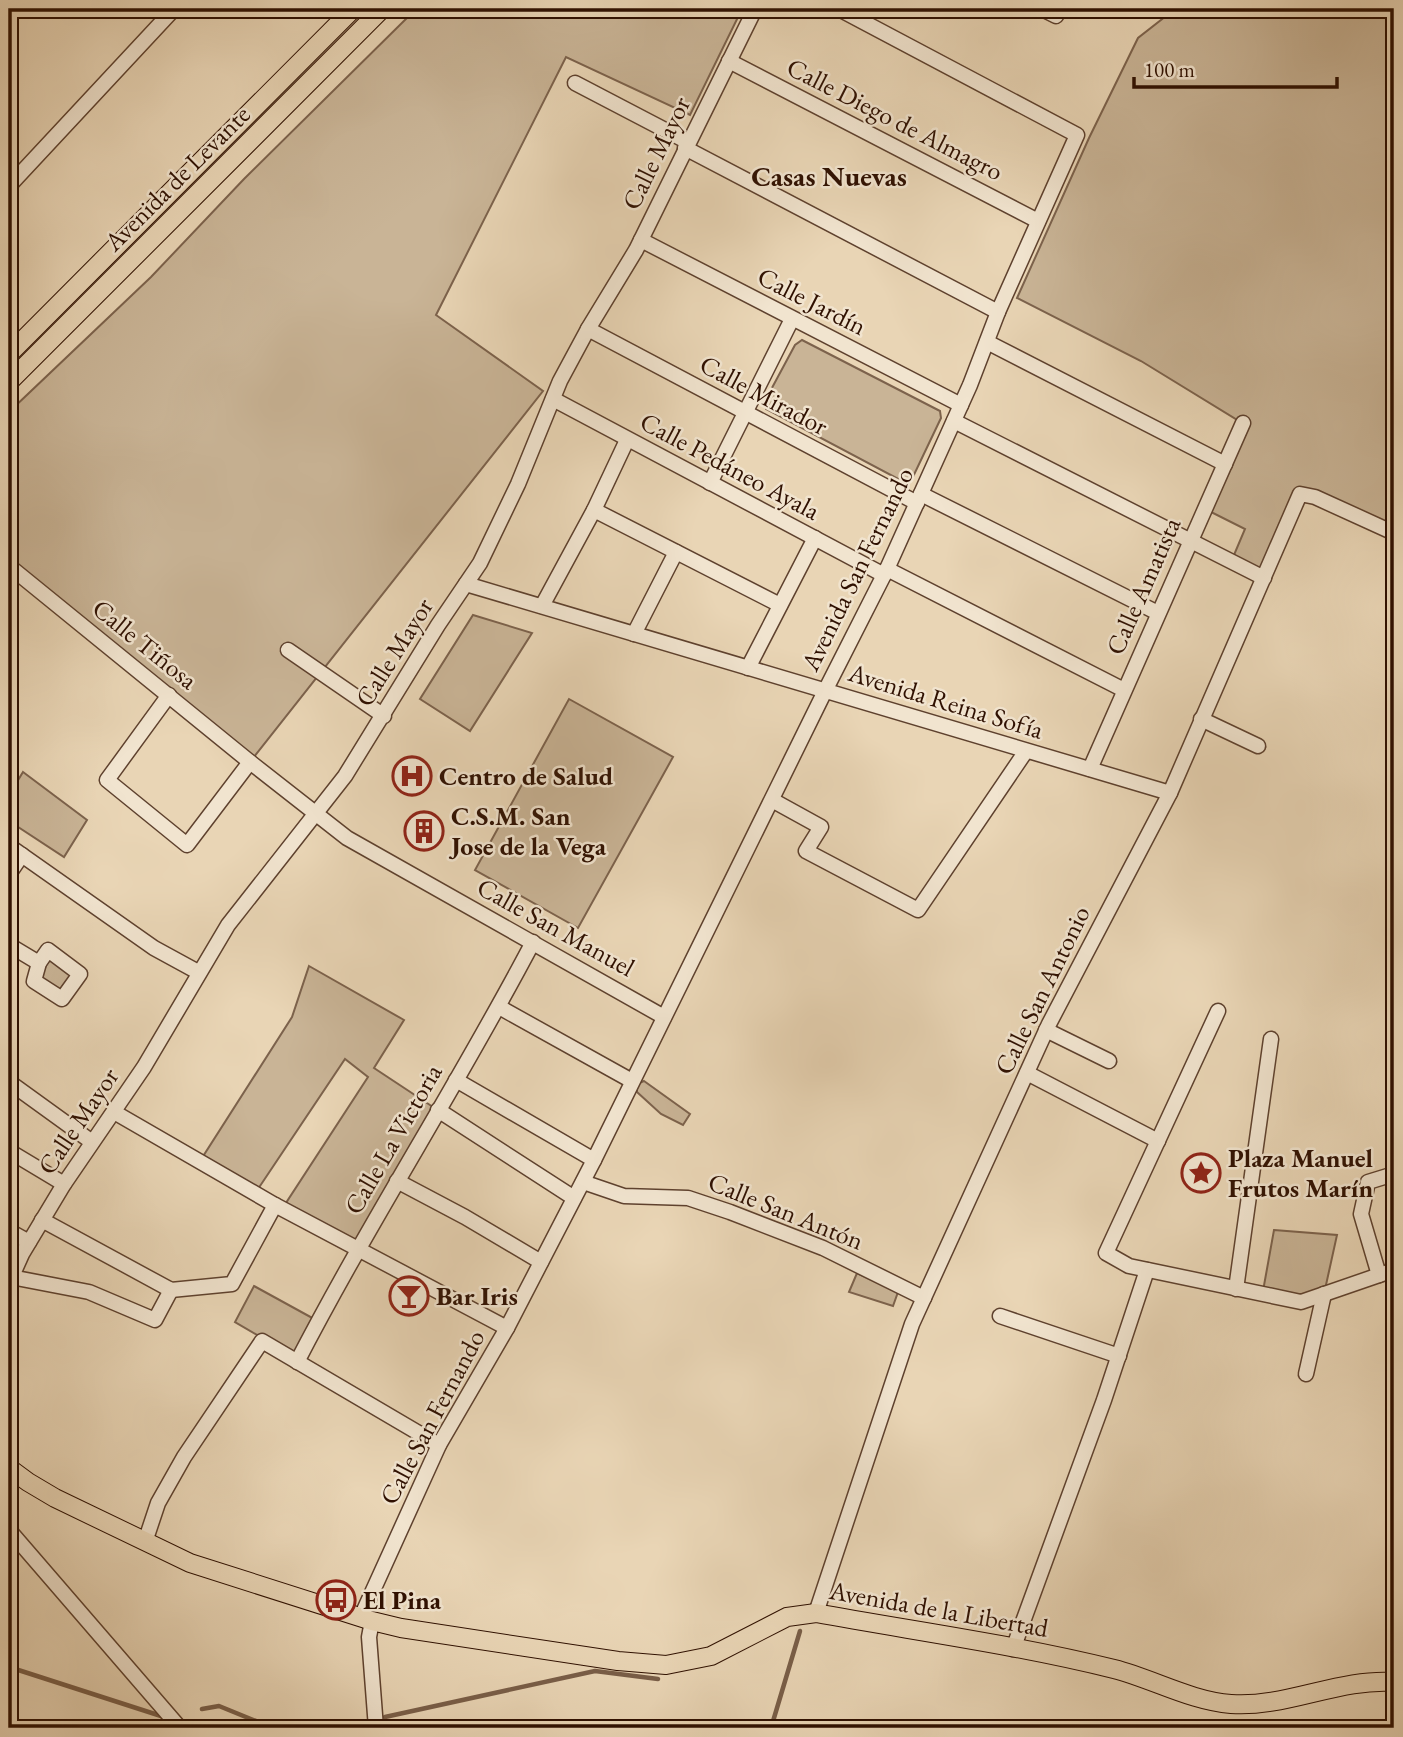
<svg xmlns="http://www.w3.org/2000/svg" width="1403" height="1737" viewBox="0 0 1403 1737" font-family="'EB Garamond',serif">
<rect width="100%" height="100%" fill="#e9d5b5"/>
<filter id="stains"><feTurbulence type="fractalNoise" baseFrequency=".00286" numOctaves="4"/><feColorMatrix values="0 0 0 0 .2 0 0 0 0 .09 0 0 0 0 .02 0 0 0 .5 -.17"/></filter>
<radialGradient id="worn" r=".72"><stop offset=".6" stop-color="#630" stop-opacity="0"/><stop offset="1" stop-color="#630" stop-opacity=".3"/></radialGradient>
<g fill="#c9b496" stroke="#7c624c" stroke-width="2">
<polygon points="416,9 742,9 690,115 566,57 436,315 543,391 250,762 9,567 9,412 151,277 244,179"/>
<polygon points="1175,9 1394,9 1394,530 1300,494 1264,578 1231,562 1245,529 1205,509 1242,423 1141,361 1017,298 1089,138 1138,38"/>
<polygon points="802,340 940,411 941,418 911,481 902,481 766,409 766,399 795,345"/>
<polygon points="473,615 532,633 470,731 420,699"/>
<polygon points="569,699 673,757 578,928 475,870"/>
<polygon points="23,772 87,820 64,857 9,821 9,795"/>
<polygon points="48,955 75,975 59,991 36,974"/>
<polygon points="309,966 404,1020 374,1068 436,1109 356,1247 284,1206 368,1077 345,1059 258,1189 202,1158 292,1017"/>
<polygon points="644,1081 690,1114 683,1125 661,1114 637,1092 637,1084"/>
<polygon points="1274,1230 1337,1235 1324,1294 1301,1302 1263,1291"/>
<polygon points="857,1273 898,1292 893,1306 849,1292"/>
<polygon points="254,1286 316,1320 296,1358 235,1322"/>
</g>
<g fill="none" stroke-linecap="round" stroke-linejoin="round">
<g stroke="#795e48" stroke-width="4.5">
<polyline points="9,1667 161,1716"/>
<polyline points="202,1709 219,1706 273,1728"/>
<polyline points="385,1717 595,1671 658,1679"/>
<polyline points="348,1728 363,1724"/>
<polyline points="771,1728 800,1631"/>
</g>
<g stroke="#5e412e" stroke-width="17">
<g id="minor">
<polyline points="1042,9 1056,16"/>
<polyline points="729,61 1038,221"/>
<polyline points="575,83 688,142"/>
<polyline points="685,148 998,312"/>
<polyline points="9,186 174,9"/>
<polyline points="641,240 961,405"/>
<polyline points="588,329 917,503"/>
<polyline points="987,342 1225,464"/>
<polyline points="553,399 884,575"/>
<polyline points="954,421 1264,578"/>
<polyline points="710,483 792,319"/>
<polyline points="921,494 1158,613"/>
<polyline points="594,510 780,605"/>
<polyline points="9,566 250,762 347,838 664,1017"/>
<polyline points="887,569 1124,690"/>
<polyline points="466,584 1170,793"/>
<polyline points="542,606 594,510 627,440"/>
<polyline points="634,634 676,552"/>
<polyline points="288,650 384,716"/>
<polyline points="748,668 815,538"/>
<polyline points="169,695 107,780 187,845 250,762"/>
<polyline points="1201,719 1258,746"/>
<polyline points="1090,769 1243,423"/>
<polyline points="772,800 821,827 806,851 918,910 1026,751"/>
<polyline points="9,846 154,948 198,972"/>
<polyline points="9,874 22,855"/>
<polyline points="9,945 39,963"/>
<polygon points="48,950 80,974 62,999 34,981 39,963"/>
<polyline points="499,1007 632,1081"/>
<polyline points="1218,1011 1106,1253 1129,1266 1301,1302 1394,1270"/>
<polyline points="1046,1030 1109,1061"/>
<polyline points="1027,1073 1158,1141"/>
<polyline points="456,1080 594,1160"/>
<polyline points="9,1082 92,1142"/>
<polyline points="438,1110 574,1198"/>
<polyline points="114,1112 275,1205 507,1328"/>
<polyline points="9,1151 64,1184"/>
<polyline points="397,1181 465,1217 541,1262"/>
<polyline points="583,1182 624,1196 688,1198 730,1212 823,1248 924,1298"/>
<polyline points="42,1220 171,1290 232,1284 275,1205"/>
<polyline points="9,1231 29,1242"/>
<polyline points="1379,1275 1361,1214 1368,1182 1394,1174"/>
<polyline points="11,1277 89,1292 155,1320 171,1290"/>
<polyline points="9,1283 22,1254 64,1184 144,1067 228,925 345,776 438,625 480,563 518,484 560,381 588,329 636,250 755,9"/>
<polyline points="1236,1289 1271,1039"/>
<polyline points="1000,1316 1119,1356"/>
<path d="M297,1362c74,-143 161,-277 236,-420"/>
<polyline points="1306,1374 1324,1294"/>
<polyline points="9,1530 180,1728"/>
<polyline points="145,1542 158,1503 184,1457 262,1341 439,1445"/>
<polyline points="816,1613 912,1324 1049,1024 1170,793 1300,494 1315,497 1394,533"/>
<polyline points="361,1617 439,1445 507,1328 594,1160 825,691 887,569 970,385 998,312 1077,135 839,9"/>
<polyline points="372,1621 369,1637 376,1728"/>
<polyline points="1013,1649 1104,1400 1147,1270"/>
</g>
</g>
<g stroke="#2f1001" stroke-width="20">
<g id="major">
<polyline points="9,354 353,9"/>
<polyline points="9,382 382,9"/>
<path d="M9,1468l19,14 27,16 135,65 182,58 29,7 217,33 48,4 45,-9 76,-39 29,-4c98,18 202,32 298,56 39,10 77,32 117,35 55,4 108,-26 163,-22"/>
</g>
</g>
<use href="#minor" stroke="#f1e4cf" stroke-width="14"/>
<use href="#major" stroke="#e9d5b5" stroke-width="18"/>
</g>
<defs>
<g id="hospital-ring" transform="scale(2.0125)"><circle r="9.5" fill="#f1e4cf" stroke="#8f2418" stroke-width="1.5"/><path d="M-5-5h3v3.5h4V-5h3V5h-3V1.5h-4V5h-3Z" fill="#8f2418"/></g>
<g id="building-ring" transform="scale(2.0125)"><circle r="9.5" fill="#f1e4cf" stroke="#8f2418" stroke-width="1.5"/><path d="M-4-6H4V6H1V3H-1V6H-4ZM-2.5-4.3h1.7v1.8h-1.7ZM.8-4.3h1.7v1.8H.8ZM-2.5-1h1.7V.8h-1.7ZM.8-1h1.7V.8H.8Z" fill="#8f2418"/></g>
<g id="sight-ring" transform="scale(2.0125)"><circle r="9.5" fill="#f1e4cf" stroke="#8f2418" stroke-width="1.5"/><path d="M0-6L1.8-2.2L6-1.7L2.9 1.2L3.7 5.4L0 3.3L-3.7 5.4L-2.9 1.2L-6-1.7L-1.8-2.2Z" fill="#8f2418"/></g>
<g id="bar-ring" transform="scale(2.0125)"><circle r="9.5" fill="#f1e4cf" stroke="#8f2418" stroke-width="1.5"/><path d="M-6-5H6L.8 .8V4.5H3.5V6h-7V4.5H-.8V.8Z" fill="#8f2418"/></g>
<g id="bus-ring" transform="scale(2.0125)"><circle r="9.5" fill="#f1e4cf" stroke="#8f2418" stroke-width="1.5"/><path d="M-5-6H5V4H4V6H2V4H-2V6H-4V4H-5ZM-3.5-4V0h7V-4ZM-3.5 1.2v1.5H-2V1.2ZM2 1.2v1.5H3.5V1.2Z" fill="#8f2418"/></g>
</defs>
<g fill-rule="evenodd">
<use href="#hospital-ring" x="412" y="776"/>
<use href="#building-ring" x="424" y="831"/>
<use href="#sight-ring" x="1201" y="1173"/>
<use href="#bar-ring" x="409" y="1296"/>
<use href="#bus-ring" x="336" y="1600"/>
</g>
<g text-anchor="middle" dominant-baseline="central" stroke-width="5" stroke-linejoin="round" paint-order="stroke">
<g font-size="26" fill="#2f1001" stroke="#f1e4cf">
<text transform="translate(895 119) rotate(27)">Calle Diego de Almagro</text>
<text transform="translate(656 153) rotate(-64)">Calle Mayor</text>
<text transform="translate(177 178) rotate(-45)">Avenida de Levante</text>
<text transform="translate(812 301) rotate(27)">Calle Jardín</text>
<text transform="translate(764 395) rotate(28)">Calle Mirador</text>
<text transform="translate(730 466) rotate(28)">Calle Pedáneo Ayala</text>
<text transform="translate(857 569) rotate(-64)">Avenida San Fernando</text>
<text transform="translate(1143 586) rotate(-66)">Calle Amatista</text>
<text transform="translate(145 644) rotate(39)">Calle Tiñosa</text>
<text transform="translate(394 652) rotate(-58)">Calle Mayor</text>
<text transform="translate(946 701) rotate(17)">Avenida Reina Sofía</text>
<text transform="translate(556 927) rotate(29)">Calle San Manuel</text>
<text transform="translate(1042 990) rotate(-64)">Calle San Antonio</text>
<text transform="translate(78 1121) rotate(-56)">Calle Mayor</text>
<text transform="translate(393 1139) rotate(-60)">Calle La Victoria</text>
<text transform="translate(786 1211) rotate(22)">Calle San Antón</text>
<text transform="translate(432 1417) rotate(-62)">Calle San Fernando</text>
<text transform="translate(939 1609) rotate(10)">Avenida de la Libertad</text>
</g>
<g font-size="26" font-weight="bold" fill="#2f1001" stroke="#f1e4cf" text-anchor="start">
<text x="439" y="776">Centro de Salud</text>
<text x="451" y="816">C.S.M. San<tspan x="451" dy="30">Jose de la Vega</tspan></text>
<text x="1228" y="1158">Plaza Manuel<tspan x="1228" dy="30">Frutos Marín</tspan></text>
<text x="436" y="1296">Bar Iris</text>
<text x="363" y="1600">El Pina</text>
</g>
<g font-size="28" font-weight="bold" fill="#2f1001" stroke="#f1e4cf">
<text x="829" y="176">Casas Nuevas</text>
</g>
</g>
<rect width="1403" height="1737" fill="none" stroke="#e9d5b5" stroke-width="35"/>
<rect x="10" y="10" width="1382" height="1716" fill="none" stroke="#2f1001" stroke-width="3.5"/>
<rect x="18" y="18" width="1368" height="1702" fill="none" stroke="#2f1001" stroke-width="2"/>
<path d="M1134 77v10h203v-10" fill="none" stroke="#2f1001" stroke-width="3.5"/>
<text x="1144" y="77" font-size="21" fill="#2f1001" stroke="#f1e4cf" stroke-width="5" paint-order="stroke">100 m</text>
<rect width="100%" height="100%" filter="url(#stains)"/>
<rect width="100%" height="100%" fill="url(#worn)"/>
</svg>
